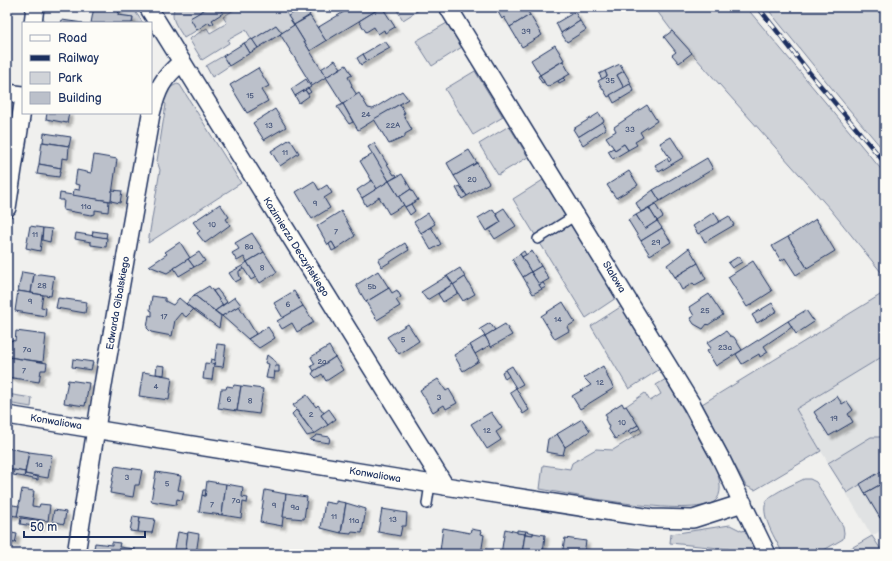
<svg xmlns="http://www.w3.org/2000/svg" width="892" height="561" viewBox="0 0 892 561" font-family="'Balsamiq Sans',sans-serif">
<defs>
<filter id="shadow"><feDropShadow dx="3.5" dy="3.5" stdDeviation="1" flood-color="#0004"/></filter>
</defs>
<rect width="100%" height="100%" fill="#f0f0ee"/>
<filter id="ink" filterUnits="userSpaceOnUse"><feTurbulence type="fractalNoise" baseFrequency=".025" numOctaves="2"/><feDisplacementMap in="SourceGraphic" scale="8" xChannelSelector="R" yChannelSelector="G"/><feConvolveMatrix kernelMatrix="1 2 1 2 8 2 1 2 1" color-interpolation-filters="sRGB"/></filter>
<g filter="url(#ink)">
<polygon fill="#e0e2e3" points="885,355 885,528 872,536 796,409"/>
<g fill="#d0d3d8" stroke="#76819b">
<polygon points="52,7 86,7 85,12"/>
<polygon points="119,7 132,7 143,23 132,23 133,17 118,15"/>
<path d="M175,7h34l-18,11 6,12 -13,8c-6,-11 -15,-19 -9,-31z"/>
<polygon points="238,7 282,7 294,25 282,33 276,25 252,40 246,30 228,40 229,43 202,60 189,39 207,28 210,33 227,23 223,17"/>
<polygon points="395,7 418,7 419,10 403,20"/>
<polygon points="654,7 746,7 885,174 885,277 831,210 672,31"/>
<polygon points="766,7 885,7 885,152 843,102"/>
<polygon points="447,23 462,47 432,66 416,41"/>
<polygon points="223,56 229,66 212,77 206,66"/>
<polygon points="475,71 503,117 473,135 445,89"/>
<polygon points="177,84 180,85 241,183 148,243 160,170 157,161 166,104 162,102 171,87"/>
<polygon points="509,126 528,157 498,175 479,144"/>
<polygon points="543,180 616,298 586,318 513,199"/>
<polygon points="885,292 885,355 796,409 821,451 755,490 746,486 702,404"/>
<polygon points="622,306 660,369 629,389 591,326"/>
<path d="M666,379l50,90c3,9 7,21 1,30 -15,22 -149,-5 -177,-10l3,-24 27,4 2,-6 24,-14 17,1 29,-18 -16,-26 19,-13 5,8 11,-7 -5,-9z"/>
<polygon points="7,394 32,398 31,407 7,403"/>
<polygon points="871,437 885,437 885,469 847,493 828,463"/>
<path d="M804,479h6l6,3 27,44 1,7 -1,6 -26,15h-34c-6,-13 -26,-42 -15,-55 7,-7 26,-15 36,-20z"/>
<polygon points="730,525 742,531 746,530 756,554 732,554 729,549 670,543 671,534"/>
<polygon points="872,536 884,554 841,554"/>
</g>
<g fill="#bbc0ca" stroke="#1b2f5e" filter="url(#shadow)">
<polygon points="94,7 119,7 118,15 133,17 132,23 91,23"/>
<polygon points="209,7 219,7 223,13 212,20 214,23 210,25 209,22 197,30 190,18"/>
<polygon points="219,7 229,7 222,11"/>
<polygon points="303,7 305,7 310,15 294,25 288,16"/>
<polygon points="352,7 382,7 326,41 317,28"/>
<polygon points="382,7 395,27 385,33 384,30 378,34 374,27 366,32 359,21"/>
<polygon points="506,7 525,7 530,15 510,27 504,17 502,19 498,12"/>
<polygon points="575,12 580,21 561,33 556,23"/>
<polygon points="530,15 542,35 522,47 510,27"/>
<polygon points="310,16 326,41 310,51 294,25"/>
<polygon points="62,20 83,23 61,23"/>
<polygon points="580,21 586,30 567,42 561,33"/>
<polygon points="276,25 282,33 258,48 252,40"/>
<polygon points="294,25 326,77 312,86 280,34"/>
<polygon points="672,31 692,53 679,63 672,55 676,52 664,37"/>
<polygon points="252,39 258,48 250,53 244,43"/>
<polygon points="385,41 390,48 367,61 363,54"/>
<polygon points="244,43 250,53 229,66 223,56"/>
<polygon points="555,45 564,60 540,75 531,60"/>
<polygon points="363,54 367,61 361,65 357,58"/>
<polygon points="335,60 341,68 326,77 321,69"/>
<polygon points="563,61 570,74 547,87 540,75"/>
<polygon points="620,64 624,71 617,75 624,88 608,97 598,81 607,76 605,71"/>
<polygon points="346,65 352,75 348,77 352,85 351,86 357,95 343,104 326,77"/>
<polygon points="258,68 269,86 261,90 268,101 247,113 230,85"/>
<polygon points="605,71 607,76 602,79 599,74"/>
<polygon points="624,71 631,83 624,88 617,75"/>
<polygon points="540,75 544,82 542,83 538,76"/>
<polygon points="563,78 565,80 559,83 558,81"/>
<polygon points="306,79 311,87 295,96 291,89"/>
<polygon points="630,84 634,91 614,103 610,95"/>
<polygon points="308,88 311,92 308,94 305,90"/>
<polygon points="305,90 309,96 299,103 295,96"/>
<polygon points="402,91 408,99 358,130 343,104 359,93 368,108 373,109"/>
<polygon points="343,104 353,122 349,124 337,107"/>
<polygon points="400,104 405,113 403,114 412,130 405,134 405,137 389,144 374,119"/>
<polygon points="647,105 657,121 640,132 643,137 635,142 637,145 628,150 624,144 615,150 606,137 616,131 614,127"/>
<polygon points="275,109 286,127 264,140 253,123"/>
<polygon points="47,113 69,113 67,123 46,119"/>
<polygon points="599,113 604,121 578,137 573,129"/>
<polygon points="602,122 606,129 583,145 578,137"/>
<polygon points="44,133 71,137 69,146 43,142"/>
<polygon points="671,137 684,157 659,172 655,165 667,158 669,162 671,160 660,143"/>
<polygon points="290,139 299,153 280,166 271,151"/>
<polygon points="42,142 69,146 68,159 62,158 61,168 39,164"/>
<polygon points="374,143 394,175 396,174 397,176 389,181 368,147"/>
<polygon points="624,144 628,150 613,159 608,151 613,148 615,150"/>
<polygon points="469,150 477,163 454,176 447,163"/>
<polygon points="373,154 389,181 377,189 360,161"/>
<polygon points="94,155 117,159 111,201 73,196 74,189 79,190 80,185 75,184 77,170 91,173"/>
<polygon points="707,158 713,169 660,201 653,190"/>
<polygon points="477,163 489,183 467,196 454,176"/>
<polygon points="39,164 61,168 59,177 37,174"/>
<polygon points="629,171 638,185 616,198 607,185"/>
<polygon points="402,174 411,189 399,197 389,181"/>
<polygon points="372,180 377,189 362,198 357,190"/>
<polygon points="314,181 319,190 327,185 332,193 324,198 330,208 312,219 296,192"/>
<polygon points="389,181 404,205 389,214 379,197 366,206 362,198"/>
<polygon points="460,186 467,196 462,199 456,188"/>
<polygon points="411,189 418,200 405,207 399,197"/>
<polygon points="112,190 122,191 120,203 111,201"/>
<polygon points="653,190 660,201 641,212 636,203"/>
<polygon points="60,193 109,201 108,212 95,210 95,214 91,215 63,210 64,200 59,200"/>
<polygon points="220,204 229,217 226,219 230,225 205,243 197,233 200,231 193,222"/>
<polygon points="411,204 415,211 410,215 405,207"/>
<polygon points="655,204 663,217 657,221 649,208"/>
<polygon points="504,208 516,226 495,239 489,230 501,222 496,213"/>
<polygon points="649,208 657,221 645,229 636,215"/>
<polygon points="493,209 501,222 486,231 478,218"/>
<polygon points="341,211 355,236 336,249 332,242 328,245 317,226"/>
<polygon points="714,212 720,222 698,234 693,226"/>
<polygon points="428,213 435,224 421,233 414,222"/>
<polygon points="636,215 645,229 657,221 662,228 641,241 628,220"/>
<polygon points="729,216 734,225 705,242 700,233"/>
<polygon points="816,219 835,251 807,268 788,237"/>
<polygon points="30,226 43,228 40,251 26,248"/>
<polygon points="431,227 441,244 431,250 421,233"/>
<polygon points="43,228 52,229 50,242 42,240"/>
<polygon points="662,228 671,242 650,255 641,241"/>
<polygon points="93,231 107,233 106,238 92,236"/>
<polygon points="76,233 107,238 106,247 91,245 91,242 75,239"/>
<polygon points="252,233 264,252 247,262 244,257 237,261 232,253 239,249 235,243"/>
<polygon points="788,237 807,268 796,275 785,258 781,261 772,246"/>
<polygon points="180,242 190,258 167,273 149,266 167,254 165,252"/>
<polygon points="332,242 336,249 332,251 329,244"/>
<polygon points="405,243 409,250 382,267 378,260"/>
<polygon points="689,248 698,263 675,277 667,265"/>
<polygon points="524,251 526,255 522,257 520,254"/>
<polygon points="532,251 541,266 531,272 522,257"/>
<polygon points="199,252 205,261 194,267 188,259"/>
<polygon points="264,252 277,272 260,283 247,262"/>
<polygon points="520,254 531,272 523,277 512,259"/>
<polygon points="739,256 742,262 732,268 728,263"/>
<polygon points="188,259 194,267 179,276 174,268"/>
<polygon points="753,261 772,291 747,307 728,277"/>
<polygon points="247,262 256,277 251,280 242,266"/>
<polygon points="698,263 706,279 695,285 693,283 682,290 675,277"/>
<polygon points="242,266 244,269 239,271 239,274 241,279 235,282 229,273"/>
<polygon points="541,266 549,279 539,285 531,272"/>
<polygon points="460,268 465,277 453,285 447,276"/>
<polygon points="378,271 389,288 366,302 356,285"/>
<polygon points="22,272 34,274 31,293 18,291"/>
<polygon points="531,272 542,289 533,294 523,277"/>
<polygon points="40,274 54,276 51,296 31,293 34,275"/>
<polygon points="447,276 453,284 427,300 421,292"/>
<polygon points="465,277 475,294 463,301 453,285"/>
<polygon points="543,283 546,287 542,289 539,285"/>
<polygon points="453,284 458,293 443,302 438,294"/>
<polygon points="209,286 223,305 215,311 194,295"/>
<polygon points="389,288 392,293 397,290 401,297 396,300 400,306 377,320 366,302"/>
<polygon points="217,289 227,302 223,305 213,291"/>
<polygon points="18,291 43,295 41,307 46,308 45,316 15,311"/>
<polygon points="294,291 303,306 283,318 274,303"/>
<polygon points="709,294 723,315 708,325 707,324 703,329 694,324 690,318 694,316 689,307"/>
<polygon points="194,295 221,316 219,328 186,304"/>
<polygon points="152,296 165,298 165,301 173,305 179,298 193,310 186,317 181,313 175,320 172,336 151,332 147,328 149,315 152,316 152,311 150,310"/>
<polygon points="235,297 241,305 222,316 215,311"/>
<polygon points="58,298 87,302 85,313 56,308"/>
<polygon points="563,302 575,322 567,327 569,331 555,339 541,316"/>
<polygon points="772,303 777,311 757,323 752,315"/>
<polygon points="239,306 256,334 248,339 222,316"/>
<polygon points="303,306 314,322 297,332 292,323 282,329 277,321"/>
<polygon points="806,310 814,322 796,334 788,321"/>
<polygon points="788,321 792,327 764,346 768,352 760,357 759,354 742,364 736,354"/>
<polygon points="490,323 495,330 485,336 480,329"/>
<polygon points="408,324 419,341 399,354 387,337"/>
<polygon points="505,324 512,335 491,347 485,336"/>
<polygon points="268,327 275,338 259,348 248,339"/>
<polygon points="16,331 46,335 43,362 8,357 11,340 15,341"/>
<polygon points="726,331 730,336 734,337 742,350 716,366 707,351 711,348 707,343"/>
<polygon points="485,336 490,345 475,354 470,345"/>
<polygon points="217,344 226,345 223,367 214,366"/>
<polygon points="470,345 479,361 463,371 454,355"/>
<polygon points="329,346 335,357 314,371 311,366 315,364 311,357"/>
<polygon points="267,355 276,362 274,379 266,378 269,364 265,363"/>
<polygon points="8,357 47,363 46,370 41,370 39,382 7,377"/>
<polygon points="335,357 343,370 326,381 322,374 316,378 312,374 314,371"/>
<polygon points="73,359 93,362 91,370 72,367"/>
<polygon points="211,359 215,360 214,364 210,363"/>
<polygon points="205,363 214,364 212,380 203,379"/>
<polygon points="157,365 165,366 164,375 156,374"/>
<polygon points="275,366 279,366 279,372 274,372"/>
<polygon points="512,366 523,384 516,388 505,370"/>
<polygon points="603,366 608,376 607,376 614,388 580,409 572,396 591,385 584,378"/>
<polygon points="505,370 509,376 505,379 502,372"/>
<polygon points="143,372 172,377 169,400 139,396"/>
<polygon points="438,379 446,391 449,389 457,403 446,409 444,405 433,412 420,390"/>
<polygon points="68,380 89,383 85,406 64,403"/>
<polygon points="234,385 241,386 237,411 218,408 221,389 226,389 227,386 233,387"/>
<polygon points="241,386 263,389 259,414 237,411"/>
<polygon points="516,388 529,410 523,414 510,392"/>
<polygon points="307,395 316,407 318,405 324,413 321,415 328,425 314,434 293,405"/>
<polygon points="837,396 842,404 847,401 853,410 848,414 853,422 829,436 814,412"/>
<polygon points="622,403 624,407 626,406 638,425 615,439 608,428 609,427 605,419 607,418 605,414"/>
<polygon points="329,409 336,419 328,425 321,415"/>
<polygon points="296,410 314,434 307,436 292,414"/>
<polygon points="491,412 502,428 496,432 501,440 487,449 471,424"/>
<polygon points="582,419 590,431 565,447 557,434"/>
<polygon points="638,425 640,428 630,434 628,431"/>
<polygon points="557,434 565,447 563,455 546,452 548,439"/>
<polygon points="317,435 330,437 329,443 310,440"/>
<polygon points="7,448 29,452 25,472 7,469"/>
<polygon points="29,452 52,455 48,478 25,474"/>
<polygon points="115,466 142,470 139,485 135,485 133,497 110,493"/>
<polygon points="885,469 885,482 865,493 860,484"/>
<polygon points="14,470 25,472 24,477 13,475"/>
<polygon points="156,472 181,476 178,490 184,491 182,500 177,499 176,505 151,501"/>
<polygon points="25,474 38,477 38,480 24,477"/>
<polygon points="207,481 226,484 222,515 199,512 202,495 205,496"/>
<polygon points="885,482 885,516 880,518 865,493"/>
<polygon points="226,484 243,487 242,497 248,498 247,503 243,502 241,518 222,515"/>
<polygon points="22,489 34,491 32,506 39,507 40,504 50,505 48,521 17,516"/>
<polygon points="203,490 206,490 205,496 202,495"/>
<polygon points="265,490 286,494 282,526 260,522"/>
<polygon points="286,494 307,497 304,519 283,517"/>
<polygon points="336,501 346,503 341,533 321,528 325,502 336,504"/>
<polygon points="346,503 366,509 362,533 351,532 351,534 341,533"/>
<polygon points="7,504 19,506 17,516 7,515"/>
<polygon points="382,509 407,513 406,526 402,526 400,536 378,532"/>
<polygon points="54,510 66,512 64,524 52,521"/>
<polygon points="133,516 140,517 138,532 130,531"/>
<polygon points="140,517 155,519 152,533 138,532"/>
<polygon points="21,518 42,521 41,527 20,524"/>
<polygon points="443,528 470,533 471,529 482,531 481,534 484,535 481,554 455,554 440,551"/>
<polygon points="505,529 525,534 522,554 501,554"/>
<polygon points="517,530 526,531 525,534 517,533"/>
<polygon points="526,531 534,533 534,534 533,535 525,534"/>
<polygon points="7,532 17,534 15,543 7,542"/>
<polygon points="178,532 188,534 185,554 174,554"/>
<polygon points="188,532 199,534 196,554 185,554"/>
<polygon points="533,533 545,535 543,554 522,554 525,534 533,535"/>
<polygon points="565,538 586,541 584,554 562,554"/>
<polygon points="112,542 120,543 119,547 135,549 134,554 93,554 95,543 112,545"/>
<polygon points="629,548 661,553 661,554 628,554"/>
</g>
<g fill="none" stroke-linecap="round" stroke-linejoin="round">
<g stroke="#1b2f5e" stroke-width="12">
<g id="lane">
<polyline points="538,239 576,215"/>
<polyline points="427,504 430,484"/>
</g>
</g>
<g stroke="#1b2f5e" stroke-width="20">
<g id="street">
<polyline points="148,7 445,486"/>
<polyline points="448,7 692,405 721,459 767,554"/>
<polyline points="33,23 35,7"/>
<polyline points="7,93 23,95"/>
<polyline points="7,208 23,104"/>
<polyline points="7,415 445,486 651,518 693,519 743,503"/>
<path d="M76,554l28,-175 47,-265c6,-24 11,-36 31,-52"/>
</g>
</g>
<use href="#lane" stroke="#fdfcf7" stroke-width="9"/>
<use href="#street" stroke="#fdfcf7" stroke-width="17"/>
<g stroke="#1b2f5e" stroke-width="4.5">
<polyline id="rail" points="758,7 809,72 885,163"/>
</g>
<use href="#rail" stroke="#fdfcf7" stroke-width="3" stroke-dasharray="9" stroke-linecap="butt"/>
</g>
</g>
<g text-anchor="middle" dominant-baseline="central" stroke-width="4" stroke-linejoin="round" paint-order="stroke">
<g font-size="8" fill="#435379">
<text x="526" y="31">39</text>
<text x="610" y="80">35</text>
<text x="250" y="95">15</text>
<text x="366" y="114">24</text>
<text x="269" y="125">13</text>
<text x="393" y="125">22A</text>
<text x="630" y="129">33</text>
<text x="285" y="152">11</text>
<text x="472" y="179">20</text>
<text x="315" y="203">9</text>
<text x="86" y="206">11a</text>
<text x="212" y="224">10</text>
<text x="336" y="231">7</text>
<text x="35" y="234">11</text>
<text x="656" y="242">29</text>
<text x="249" y="246">8a</text>
<text x="262" y="267">8</text>
<text x="42" y="285">28</text>
<text x="372" y="286">5b</text>
<text x="30" y="301">9</text>
<text x="288" y="304">6</text>
<text x="705" y="310">25</text>
<text x="164" y="316">17</text>
<text x="558" y="319">14</text>
<text x="403" y="339">5</text>
<text x="725" y="347">23a</text>
<text x="27" y="349">7a</text>
<text x="322" y="361">2a</text>
<text x="24" y="370">7</text>
<text x="600" y="382">12</text>
<text x="156" y="386">4</text>
<text x="439" y="397">3</text>
<text x="229" y="399">6</text>
<text x="250" y="400">8</text>
<text x="311" y="414">2</text>
<text x="834" y="418">19</text>
<text x="622" y="422">10</text>
<text x="487" y="430">12</text>
<text x="39" y="464">1a</text>
<text x="127" y="477">3</text>
<text x="167" y="483">5</text>
<text x="236" y="500">7a</text>
<text x="212" y="504">7</text>
<text x="274" y="505">9</text>
<text x="295" y="507">9a</text>
<text x="334" y="516">11</text>
<text x="393" y="519">13</text>
<text x="354" y="520">11a</text>
</g>
<g font-size="10" fill="#1b2f5e" stroke="#fdfcf7">
<text transform="translate(296 247) rotate(58)">Kazimierza Deczyńskiego</text>
<text transform="translate(614 277) rotate(59)">Stalowa</text>
<text transform="translate(118 303) rotate(-80)">Edwarda Gibalskiego</text>
<text transform="translate(56 422) rotate(9)">Konwaliowa</text>
<text transform="translate(375 475) rotate(9)">Konwaliowa</text>
</g>
</g>
<rect width="892" height="561" fill="none" stroke="#fdfcf7" stroke-width="24"/>
<rect x="12" y="12" width="868" height="537" fill="none" stroke="#1b2f5e" stroke-width="1.5" filter="url(#ink)"/>
<rect x="22" y="22" width="130" height="92" fill="#fdfcf7" stroke="#a3aaba"/>
<rect x="30" y="35" width="20" height="6" fill="#fdfcf7" stroke="#a3aaba"/>
<text x="58" y="42" font-size="12" fill="#1b2f5e">Road</text>
<rect x="30" y="55" width="20" height="6" fill="#1b2f5e" stroke="#a3aaba"/>
<text x="58" y="62" font-size="12" fill="#1b2f5e">Railway</text>
<rect x="30" y="72" width="20" height="12" fill="#d0d3d8" stroke="#a3aaba"/>
<text x="58" y="82" font-size="12" fill="#1b2f5e">Park</text>
<rect x="30" y="92" width="20" height="12" fill="#bbc0ca" stroke="#a3aaba"/>
<text x="58" y="102" font-size="12" fill="#1b2f5e">Building</text>
<path d="M24 531v6h121v-6" fill="none" stroke="#1b2f5e" stroke-width="2"/>
<text x="30" y="531" font-size="12" fill="#1b2f5e" stroke="#fdfcf7" stroke-width="3" paint-order="stroke">50 m</text>
</svg>
